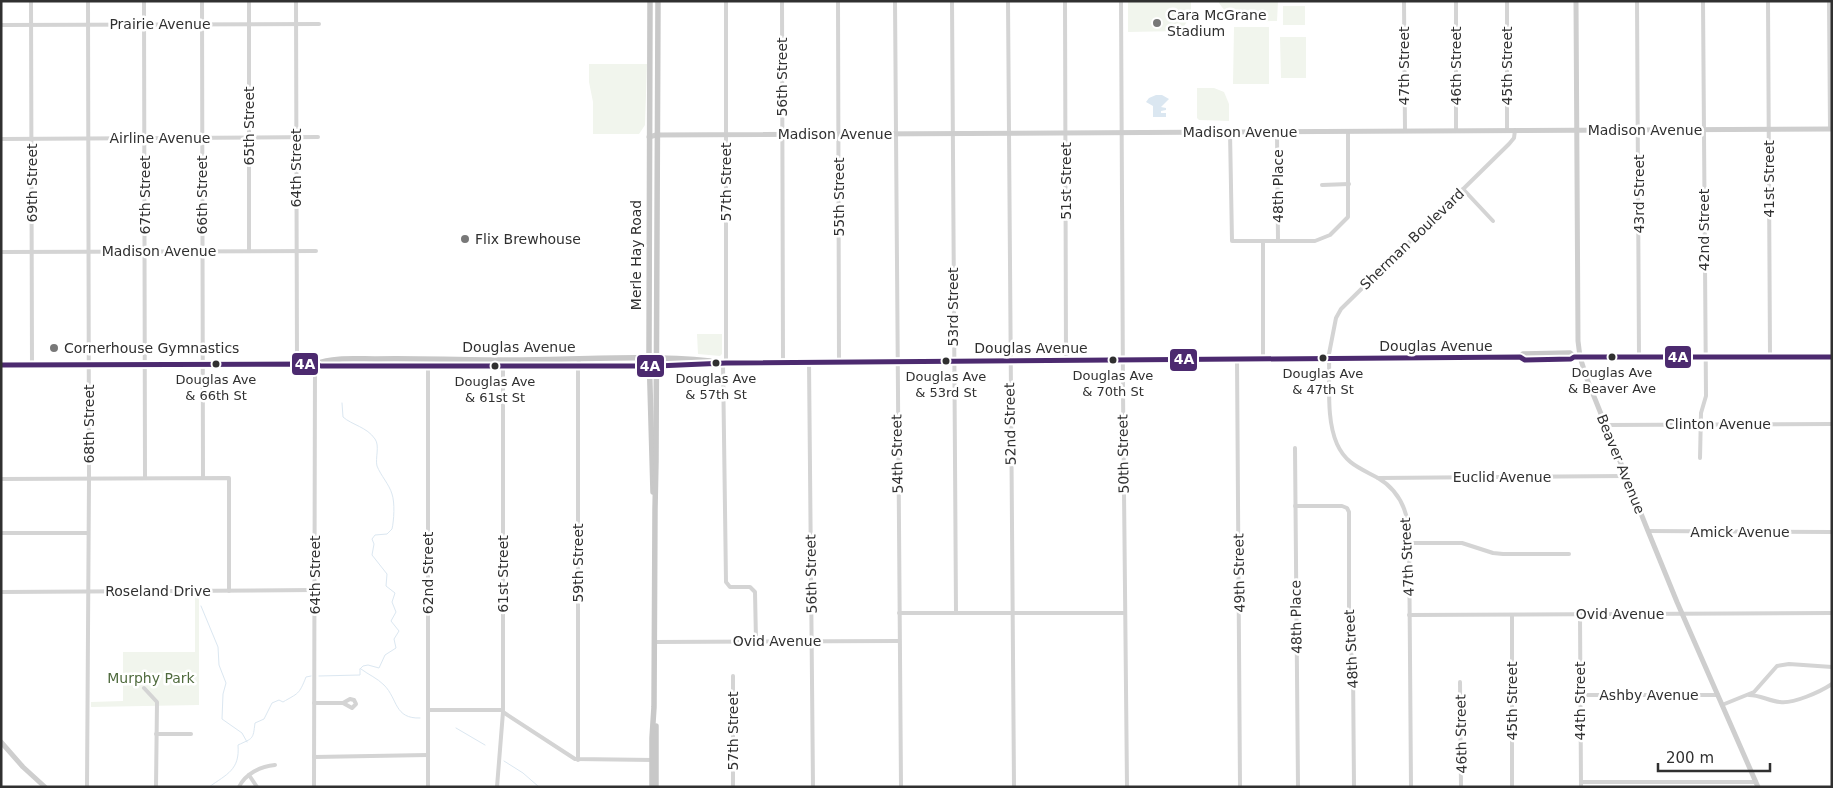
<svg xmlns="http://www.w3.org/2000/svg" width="1833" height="788" viewBox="0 0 1833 788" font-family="'DejaVu Sans',sans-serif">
<rect width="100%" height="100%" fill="#fff"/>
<g fill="#f1f5ed">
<polygon points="1128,1 1191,1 1191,15 1181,31 1128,32"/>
<path d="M1218,1h60l-1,20c-23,0 -46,4 -59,-20z"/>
<rect x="1283" y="6" width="22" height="19"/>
<polygon points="1234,27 1269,27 1269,84 1233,84"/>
<polygon points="1280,37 1306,37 1306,78 1281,78"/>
<polygon points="589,64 647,64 645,125 639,134 593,134 593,102 589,82"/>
<polygon points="1197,88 1214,88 1224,92 1229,104 1229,121 1199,120 1197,118"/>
<polygon points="697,334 722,334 722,354 720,356 698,354"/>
<polygon points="195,595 199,595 199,705 91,707 91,702 123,701 123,652 195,652"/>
</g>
<polygon fill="#dbe7f1" points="1156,95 1162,95 1169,99 1161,107 1166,108 1166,110 1161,111 1161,113 1166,113 1166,117 1153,117 1153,106 1146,102 1149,98"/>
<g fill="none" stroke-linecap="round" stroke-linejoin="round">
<g stroke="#dbe7f1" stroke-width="1">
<path d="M342,403l1,14c9,8 24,10 32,22 5,7 0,19 2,27 4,10 12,18 15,28 3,9 2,26 0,35l-5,5 -12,1 -3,4 2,5 -2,11 15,19 -1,12 9,7 -3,9 4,10 -5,9 8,10 -5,8 2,9 -11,7 -6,13 -11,-3 -5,1 -3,3"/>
<polyline points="201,606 218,647 219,665 226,683 223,694 222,719 242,733 247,742"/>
<path d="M361,669c8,6 16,9 23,16 14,14 10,34 36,33"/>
<polyline points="319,676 360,675 360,669"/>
<polyline points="456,728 485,745"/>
<polyline points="504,761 523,773 539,787"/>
<path d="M209,787c18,-13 31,-17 29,-42 15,-7 15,-5 17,-22l9,-4 8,-16 7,-3 4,2c15,-9 16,-7 23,-25l5,-1"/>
</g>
<g stroke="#d4d4d4" stroke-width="4">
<polyline points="31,1 32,365"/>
<polyline points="144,1 145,478"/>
<polyline points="202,1 203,478"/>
<polyline points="249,1 249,251"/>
<polyline points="296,1 297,364"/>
<polyline points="726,1 726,363"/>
<polyline points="782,1 783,362"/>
<polyline points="838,1 839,362"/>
<polyline points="895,1 901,787"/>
<polyline points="952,1 956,613"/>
<polyline points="1008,1 1014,787"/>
<polyline points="1065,1 1066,361"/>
<polyline points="1121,1 1123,392 1127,787"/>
<polyline points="1404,1 1405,131"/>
<polyline points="1456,1 1456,131"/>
<polyline points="1507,1 1507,130"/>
<polyline points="1637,1 1639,357"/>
<polyline points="1768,1 1770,357"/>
<polyline points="1829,1 1830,129"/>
<polyline points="1,25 319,24"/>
<polyline points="1230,132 1232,241 1315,241 1330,235 1348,217 1348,131"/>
<polyline points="1277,132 1278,241"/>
<polyline points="1,139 318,137"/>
<polyline points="1322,185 1349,184"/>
<polyline points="1463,189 1493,221"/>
<polyline points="1263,241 1263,359"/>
<polyline points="1,252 316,251"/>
<polyline points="1237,359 1240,787"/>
<polyline points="1328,359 1336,318 1341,309 1509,144 1514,138 1515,130"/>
<path d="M1329,359c1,27 -3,60 8,85 9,20 23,24 41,34 19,11 28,29 31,50l2,259"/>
<polyline points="809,362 813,787"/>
<polyline points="723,363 726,582 730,587 750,587 755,592 756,641"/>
<polyline points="1605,425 1832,424"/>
<polyline points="1295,448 1298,787"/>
<polyline points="1700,458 1701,413 1706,396 1703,1"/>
<polyline points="1378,478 1625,476"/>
<polyline points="1,479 229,478 229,591"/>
<polyline points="1295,506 1342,506 1347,508 1349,512 1349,635 1353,667 1354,787"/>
<polyline points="1648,531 1832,532"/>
<polyline points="1,533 88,533"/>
<polyline points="1409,543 1462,543 1493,553 1503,554 1569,554"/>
<polyline points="1,592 315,590"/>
<polyline points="899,613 1125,613"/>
<polyline points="1409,615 1832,613"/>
<polyline points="1512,615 1512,787"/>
<polyline points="1580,615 1581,787"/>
<polyline points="654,642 899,641"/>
<polyline points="733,676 733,787"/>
<polyline points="1460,682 1461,787"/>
<polyline points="144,688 157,702 156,787"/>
<polyline points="1580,695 1718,695"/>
<path d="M1749,695c11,0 20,6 31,7 13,2 40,-10 52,-18"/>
<polyline points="314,703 343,703 350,699 354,700 356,704 352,708 343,703"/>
<polyline points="1722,705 1754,692 1777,666 1789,664 1832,667"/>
<polyline points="428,710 503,710"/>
<polyline points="503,712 575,759 654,760"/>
<polyline points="156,734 191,734"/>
<polyline points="314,757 428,755"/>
<polyline points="578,760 578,366 579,360"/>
<polyline points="249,775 257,787"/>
<polyline points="1581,782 1756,782"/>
<polyline points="87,787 89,479 88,1"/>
<path d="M239,787c6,-13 22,-21 36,-22"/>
<polyline points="314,787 315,364"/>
<polyline points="428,787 428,364"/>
<polyline points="497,787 503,712 503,364"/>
</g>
<g stroke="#cecece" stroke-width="5">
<polyline points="1576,1 1578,341 1580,357 1587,379 1648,531 1677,602 1758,787"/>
<polyline points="649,137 656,135 1832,129"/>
<polyline points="1,742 23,767 45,787"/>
</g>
<g stroke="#c8c8c8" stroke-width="5.5">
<polyline points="650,1 649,352 653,492"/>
<polyline points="1520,357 1523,354 1570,353 1574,357 1832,357"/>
<path d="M315,364c19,-7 40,-5 60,-5 38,-1 76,1 114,1 73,1 148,-6 221,1"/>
<polyline points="1,365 315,364 321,366 657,366 726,363 1520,357 1525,360 1571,359 1574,357"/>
<polyline points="656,726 656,787"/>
<polyline points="652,787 652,738 654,707 655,509 656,461 658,1"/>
</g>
<g stroke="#fff" stroke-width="9">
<polyline id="bus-1" points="1,365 315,364 321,366 657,366 726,363 1520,357 1525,360 1571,359 1574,357 1832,357"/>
</g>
<use href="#bus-1" stroke="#4c2a6f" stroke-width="5"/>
</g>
<g fill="#787878" stroke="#fff" stroke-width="2">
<circle cx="1157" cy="23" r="5"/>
<circle cx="465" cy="239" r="5"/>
<circle cx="54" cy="348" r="5"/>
</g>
<g fill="#303030" stroke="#fff" stroke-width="2">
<circle cx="1612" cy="357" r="4.5"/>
<circle cx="1323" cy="358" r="4.5"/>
<circle cx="1113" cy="360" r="4.5"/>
<circle cx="946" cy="361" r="4.5"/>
<circle cx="716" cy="363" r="4.5"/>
<circle cx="216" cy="364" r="4.5"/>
<circle cx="495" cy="366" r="4.5"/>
</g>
<g text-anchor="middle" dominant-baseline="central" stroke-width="5" stroke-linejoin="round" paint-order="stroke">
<g font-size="13" fill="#303030" stroke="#fff">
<text x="1612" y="372">Douglas Ave<tspan x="1612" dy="16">&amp; Beaver Ave</tspan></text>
<text x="1323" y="373">Douglas Ave<tspan x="1323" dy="16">&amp; 47th St</tspan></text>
<text x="1113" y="375">Douglas Ave<tspan x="1113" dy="16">&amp; 70th St</tspan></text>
<text x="946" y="376">Douglas Ave<tspan x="946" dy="16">&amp; 53rd St</tspan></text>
<text x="716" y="378">Douglas Ave<tspan x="716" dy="16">&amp; 57th St</tspan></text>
<text x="216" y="379">Douglas Ave<tspan x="216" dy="16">&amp; 66th St</tspan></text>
<text x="495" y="381">Douglas Ave<tspan x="495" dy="16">&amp; 61st St</tspan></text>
</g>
<g font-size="14" fill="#303030" stroke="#fff" text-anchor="start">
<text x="1167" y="15">Cara McGrane<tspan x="1167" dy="16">Stadium</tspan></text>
<text x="475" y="239">Flix Brewhouse</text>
<text x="64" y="348">Cornerhouse Gymnastics</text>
</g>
<g font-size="14" fill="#303030" stroke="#fff">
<text x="160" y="24">Prairie Avenue</text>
<text transform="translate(1404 66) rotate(-90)">47th Street</text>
<text transform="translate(1456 66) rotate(-90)">46th Street</text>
<text transform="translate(1507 66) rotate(-90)">45th Street</text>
<text transform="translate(782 77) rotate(-90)">56th Street</text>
<text transform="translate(249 126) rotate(-90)">65th Street</text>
<text x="1645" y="130">Madison Avenue</text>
<text x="1240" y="132">Madison Avenue</text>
<text x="835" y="134">Madison Avenue</text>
<text x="160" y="138">Airline Avenue</text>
<text transform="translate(296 168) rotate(-90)">64th Street</text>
<text transform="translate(1769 179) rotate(-90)">41st Street</text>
<text transform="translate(1066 181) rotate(-90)">51st Street</text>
<text transform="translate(726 182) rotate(-90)">57th Street</text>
<text transform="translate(32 183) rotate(-90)">69th Street</text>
<text transform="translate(1278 186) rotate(-90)">48th Place</text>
<text transform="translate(1639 194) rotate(-90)">43rd Street</text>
<text transform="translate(145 195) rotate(-90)">67th Street</text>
<text transform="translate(202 195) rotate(-90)">66th Street</text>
<text transform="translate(839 197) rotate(-90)">55th Street</text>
<text transform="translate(1704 230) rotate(-90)">42nd Street</text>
<text transform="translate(1412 239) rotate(-44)">Sherman Boulevard</text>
<text x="159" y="251">Madison Avenue</text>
<text transform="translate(636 255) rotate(-90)">Merle Hay Road</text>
<text transform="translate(953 307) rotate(-90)">53rd Street</text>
<text x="1436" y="346">Douglas Avenue</text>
<text x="519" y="347">Douglas Avenue</text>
<text x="1031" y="348">Douglas Avenue</text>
<text transform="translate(89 424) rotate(-90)">68th Street</text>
<text transform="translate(1010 424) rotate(-91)">52nd Street</text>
<text x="1718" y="424">Clinton Avenue</text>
<text transform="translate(897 454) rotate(-91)">54th Street</text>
<text transform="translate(1123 454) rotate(-91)">50th Street</text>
<text transform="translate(1621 464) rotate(68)">Beaver Avenue</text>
<text x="1502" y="477">Euclid Avenue</text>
<text x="1740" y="532">Amick Avenue</text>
<text transform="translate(1407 557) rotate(-93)">47th Street</text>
<text transform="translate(578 563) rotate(-90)">59th Street</text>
<text transform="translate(428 573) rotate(-90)">62nd Street</text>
<text transform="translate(1239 573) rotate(-91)">49th Street</text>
<text transform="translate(503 574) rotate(-90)">61st Street</text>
<text transform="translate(811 574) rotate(-91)">56th Street</text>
<text transform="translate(315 575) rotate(-90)">64th Street</text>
<text x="158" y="591">Roseland Drive</text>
<text x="1620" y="614">Ovid Avenue</text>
<text transform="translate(1296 617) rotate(-91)">48th Place</text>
<text x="777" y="641">Ovid Avenue</text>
<text transform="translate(1351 649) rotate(-93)">48th Street</text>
<text x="1649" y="695">Ashby Avenue</text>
<text transform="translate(1512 701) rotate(-90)">45th Street</text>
<text transform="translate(1580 701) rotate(-90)">44th Street</text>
<text transform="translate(733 731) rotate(-90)">57th Street</text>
<text transform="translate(1461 734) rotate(-91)">46th Street</text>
</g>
<g font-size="14" fill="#506b3e" stroke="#fff">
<text x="151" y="678">Murphy Park</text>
</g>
</g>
<g stroke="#fff" stroke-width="2">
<rect x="1664" y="345" width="28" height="24" rx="5" fill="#4c2a6f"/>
<rect x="1169" y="348" width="29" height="24" rx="5" fill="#4c2a6f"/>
<rect x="291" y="352" width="28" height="24" rx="5" fill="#4c2a6f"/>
<rect x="636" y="354" width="29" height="24" rx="5" fill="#4c2a6f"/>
</g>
<g font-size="14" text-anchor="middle" font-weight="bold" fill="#fff">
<text x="1678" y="362">4A</text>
<text x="1184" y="364">4A</text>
<text x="305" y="369">4A</text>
<text x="650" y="371">4A</text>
</g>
<rect width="1833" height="788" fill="none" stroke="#303030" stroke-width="5"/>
<path d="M1658 763v8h112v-8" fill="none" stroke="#303030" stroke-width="2.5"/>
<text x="1666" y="763" font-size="15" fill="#303030" stroke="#ffffff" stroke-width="4" paint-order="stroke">200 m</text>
</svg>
